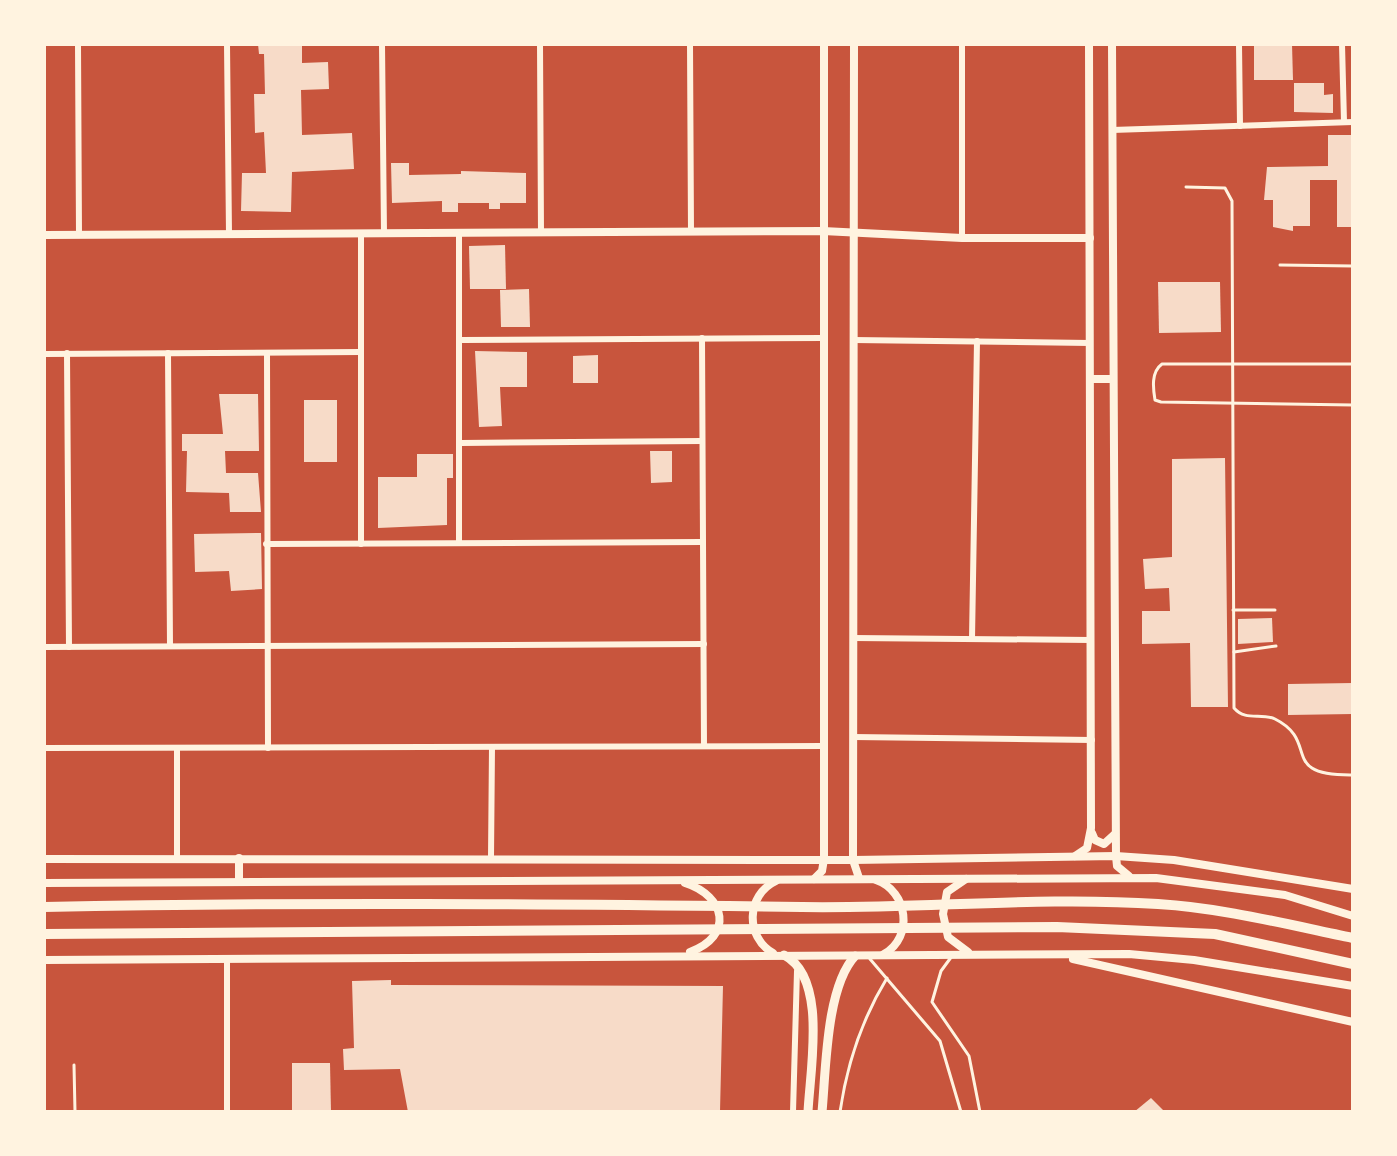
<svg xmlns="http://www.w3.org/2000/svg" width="1397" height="1156" viewBox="0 0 1397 1156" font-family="'PT Sans Narrow',sans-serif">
<rect width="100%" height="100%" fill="#c8553d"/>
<g fill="#f7dbc8">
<polygon points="258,44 302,44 302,63 328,62 329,89 301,90 302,135 352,133 354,169 292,172 291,212 241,211 242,173 266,173 264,132 255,133 254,94 265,94 264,54 259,54"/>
<polygon points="1254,44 1292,44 1293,80 1254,80"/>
<polygon points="1294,83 1324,83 1324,95 1333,94 1333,113 1294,112"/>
<polygon points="1328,135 1353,135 1353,227 1337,227 1337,180 1310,180 1310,226 1293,226 1293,231 1273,227 1273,200 1264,200 1267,167 1328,166"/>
<polygon points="391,163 409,163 409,175 461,174 461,171 526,173 526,203 500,203 500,209 489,209 489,203 458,203 458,212 442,212 442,201 392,203"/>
<polygon points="505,245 506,289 470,289 469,246"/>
<polygon points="1158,282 1220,282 1221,332 1159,333"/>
<polygon points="529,289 530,327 501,327 500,290"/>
<polygon points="475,351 527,352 527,387 500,387 502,426 479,427"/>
<polygon points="598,355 598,383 573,383 573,356"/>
<polygon points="219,394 258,394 259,451 225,451 226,473 258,473 261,512 230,512 229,493 186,492 187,451 182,451 182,434 223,434"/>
<rect x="304" y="400" width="33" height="62"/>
<polygon points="650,451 672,451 672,482 651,483"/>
<polygon points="417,454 453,454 453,478 447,478 447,525 378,528 378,477 417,477"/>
<polygon points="1225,458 1228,707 1191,707 1190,643 1142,644 1142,611 1170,611 1169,588 1145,589 1143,559 1172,557 1172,459"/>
<polygon points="261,533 262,589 231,591 229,571 195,572 194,534"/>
<polygon points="1272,618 1273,642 1238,644 1238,619"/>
<polygon points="1353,683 1353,714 1288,715 1288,684"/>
<polygon points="391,980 391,985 723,986 720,1112 408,1112 400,1069 344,1070 343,1049 354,1048 352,981"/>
<polygon points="292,1063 330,1063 331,1112 292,1112"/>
<polygon points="1151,1098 1165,1112 1134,1112"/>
</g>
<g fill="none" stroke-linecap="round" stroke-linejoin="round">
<g stroke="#fff3e0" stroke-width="3">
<path d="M1186,187l39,1 7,13 2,507c12,14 27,4 41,11 46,23 2,57 78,56"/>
<polyline points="1280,265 1353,266"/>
<path d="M1353,364h-191c-11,8 -9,24 -7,36l6,2 192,3"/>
<polyline points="1233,610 1275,610"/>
<polyline points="1234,652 1276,646"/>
<polyline points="952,956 941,971 932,1002 969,1056 980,1112"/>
<polyline points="870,959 940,1041 961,1112"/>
<polyline points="74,1065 75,1112"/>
<path d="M840,1112c7,-48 22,-93 47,-134"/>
</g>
<g stroke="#fff3e0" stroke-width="6">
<polyline points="78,44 79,235"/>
<polyline points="227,44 229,234"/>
<polyline points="382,44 384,234"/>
<polyline points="540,44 541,233"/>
<polyline points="690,44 691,232"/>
<polyline points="1239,44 1240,126"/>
<polyline points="1342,44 1344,122"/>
<polyline points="1112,130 1353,122"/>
<polyline points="459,233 459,543"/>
<polyline points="361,234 361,544"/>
<polyline points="962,238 962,44"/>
<polyline points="702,338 704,746"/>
<polyline points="462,340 822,338"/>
<polyline points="853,340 1090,343"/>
<polyline points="67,353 69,647"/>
<polyline points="168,353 170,646"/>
<polyline points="267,353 268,748"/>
<polyline points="44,354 361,352"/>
<polyline points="461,443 702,441"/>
<polyline points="266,544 702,542"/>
<polyline points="853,638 1091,640"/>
<polyline points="972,639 977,341"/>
<polyline points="44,647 704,644"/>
<polyline points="853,737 1092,740"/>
<polyline points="44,748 824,746"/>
<polyline points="491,858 492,747"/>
<polyline points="177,859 177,748"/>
<polyline points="227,1112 227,958"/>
<polyline points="793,1112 797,971"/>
</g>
<g stroke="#fff3e0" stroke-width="8">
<polyline points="854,44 853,860 859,878"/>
<polyline points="1112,44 1116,856 1117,866 1129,876"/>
<polyline points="44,235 823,231 962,238 1090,238"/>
<polyline points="1090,379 1112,379"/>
<polyline points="1092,833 1095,840 1104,844 1115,834"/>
<polyline points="1075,856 1087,848 1091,828 1089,44"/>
<polyline points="239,858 239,881"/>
<polyline points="44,859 853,860 1116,856 1174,860 1353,889"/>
<polyline points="814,879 822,871 824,859 824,44"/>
<polyline points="966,879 947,892 943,914 948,937 968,952"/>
<path d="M876,880c32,11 38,57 8,74"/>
<polyline points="44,883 1156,878 1285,895 1353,916"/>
<path d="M685,883c41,13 49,53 5,69"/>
<path d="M773,953c-28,-16 -27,-58 3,-72"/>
<polyline points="1073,959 1353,1022"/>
<polyline points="44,960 1129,954 1194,960 1353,986"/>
</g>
<g stroke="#fff3e0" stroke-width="9">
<path d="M784,955c44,23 26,114 24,157"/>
<path d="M822,1112c4,-42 4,-125 33,-156"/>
</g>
<g stroke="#fff3e0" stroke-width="10">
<path d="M44,907c253,-5 506,-3 758,0 119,2 238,-11 356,-3 66,4 131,21 195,34"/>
<polyline points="44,934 1057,927 1215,934 1353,964"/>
</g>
</g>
<rect width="1397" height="1156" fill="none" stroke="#fff3e0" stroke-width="92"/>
</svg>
